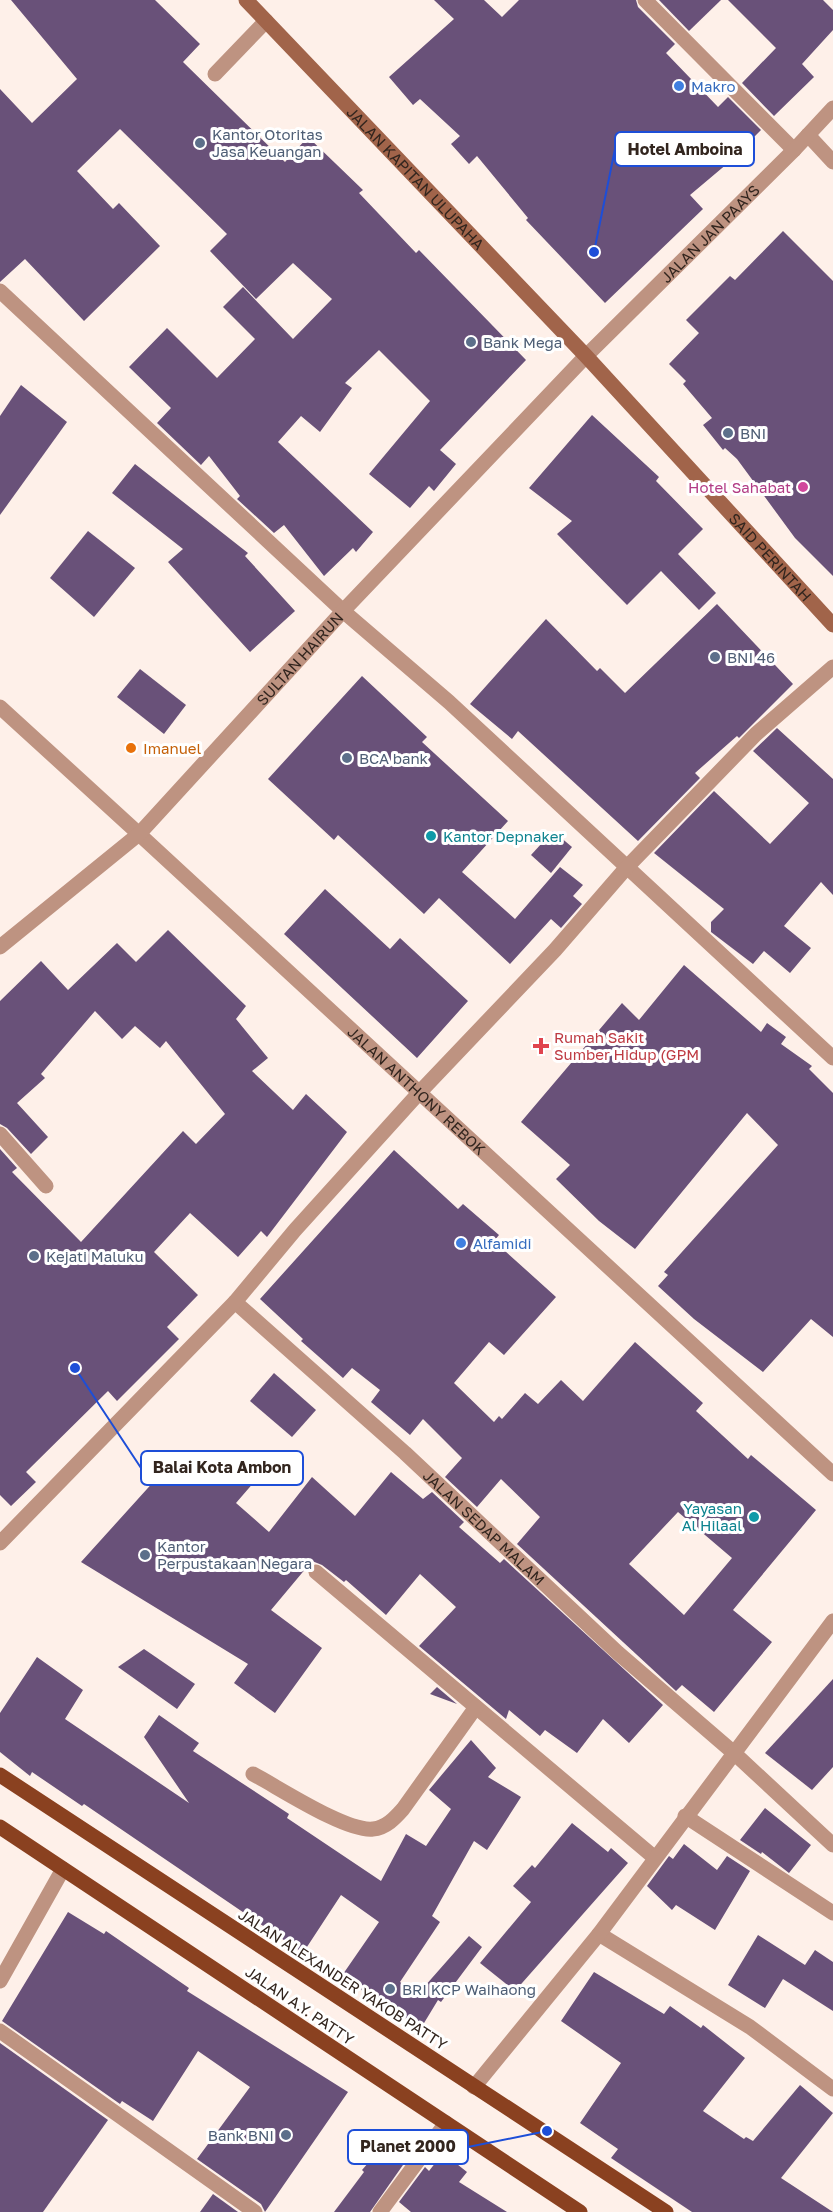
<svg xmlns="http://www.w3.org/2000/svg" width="833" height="2212" viewBox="0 0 833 2212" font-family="'Golos Text',sans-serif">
<rect width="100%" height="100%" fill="#fef0e9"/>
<g fill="#695179" fill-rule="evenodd">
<polygon points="11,0 155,0 200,44 183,62 285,162 308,137 363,190 359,193 416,253 419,250 526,360 440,450 456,464 434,491 429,486 410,508 369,474 430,401 379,350 345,383 352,388 320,432 301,416 278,442 373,532 356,552 353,548 324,576 284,525 274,533 237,499 240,496 209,456 201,465 157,423 171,408 129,367 167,328 217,378 255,339 223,307 243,287 293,339 332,299 293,263 256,299 210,251 227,234 120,129 77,171 113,209 119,203 160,246 84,321 25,259 0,282 0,89 32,123 77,79"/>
<polygon points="434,0 484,0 502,17 519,0 636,0 638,7 675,44 666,53 718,107 728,97 761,130 751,140 753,142 690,195 703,209 605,303 526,220 528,218 477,156 469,164 451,144 460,136 420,99 413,105 389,77 454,19"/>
<polygon points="659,0 721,0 689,31"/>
<polygon points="728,0 823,0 833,10 833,30 802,64 814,77 774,116 742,83 776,48"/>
<polygon points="783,231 833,281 833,576 795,538 737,459 725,448 723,450 703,425 712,418 683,384 686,381 669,364 699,333 686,320 730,276 735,280"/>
<polygon points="21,385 67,422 0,515 0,416"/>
<polygon points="592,415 659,477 656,481 703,529 678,554 716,593 699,610 661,571 627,605 557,534 572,521 529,488"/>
<polygon points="135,464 248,553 245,556 295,611 250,652 168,562 183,549 112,493"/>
<polygon points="88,531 135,568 94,617 50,578"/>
<polygon points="717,604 793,684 739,738 737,736 695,773 700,778 638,841 518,731 512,739 470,704 546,619 597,671 600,668 625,693"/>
<polygon points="140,669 186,705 164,734 117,697"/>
<polygon points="362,676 427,737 422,742 508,821 462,872 515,919 560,867 583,885 573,896 582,904 561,928 551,919 510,964 439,898 424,914 338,835 334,840 268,779"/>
<polygon points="777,728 833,779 833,895 821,882 784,926 811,948 790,973 764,951 753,964 711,932 711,922 724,909 654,853 714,791 770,844 809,803 753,751"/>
<polygon points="553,831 572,847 551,873 531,855"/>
<polygon points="325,889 390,949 400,938 468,1001 417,1058 284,934"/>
<polygon points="168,930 246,1006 236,1019 268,1058 252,1071 293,1110 306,1094 347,1132 267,1237 261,1231 238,1257 190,1213 154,1252 198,1295 167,1327 179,1339 117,1401 108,1391 26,1472 36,1482 11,1506 0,1495 0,1149 17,1168 12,1172 81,1242 183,1131 196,1144 225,1114 166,1041 160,1048 135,1026 122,1039 95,1011 41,1074 45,1078 17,1103 48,1137 31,1154 7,1128 0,1124 0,1001 41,961 68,990 117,943 136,962"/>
<polygon points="684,965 761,1032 767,1023 786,1037 781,1044 812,1066 809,1069 833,1093 833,1337 811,1319 763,1372 694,1319 658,1286 668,1275 664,1272 778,1145 747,1113 635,1249 599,1221 556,1179 570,1165 521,1122 622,1003 639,1020"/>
<path d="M394,1150l64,59 5,-5 36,31 -5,6 62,56 -52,58 -15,-13 -35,41 40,39 5,-6 3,3 23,-26 13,11 23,-24 22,21 52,-59 68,61 -7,8 52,48 3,-4 65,55 -83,100 39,32 -58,70 -32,-27 -6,6 -159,-147 23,-27 -39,-38 -24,28 -32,-30 17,-19 -39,-39 -13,16 -39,-33 9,-12 -28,-22 -9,10 -42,-37 2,-2 -43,-40zM678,1512l54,46 -48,57 -55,-51z"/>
<polygon points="274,1373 316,1410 292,1437 250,1401"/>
<polygon points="223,1452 255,1481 236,1503 269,1532 312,1477 355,1516 391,1472 423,1499 432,1492 464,1522 459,1527 500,1563 504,1559 663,1705 629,1743 603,1719 577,1753 545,1730 540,1736 509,1710 506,1719 419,1646 456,1607 420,1574 386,1615 346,1580 344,1582 322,1565 312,1561 271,1610 322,1648 275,1713 234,1683 248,1664 81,1562 175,1458 200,1478"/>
<polygon points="144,1649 195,1684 177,1709 118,1667"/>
<polygon points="37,1657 83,1690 65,1719 189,1803 144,1737 159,1715 199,1743 193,1751 289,1814 287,1818 381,1881 406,1834 426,1846 451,1809 429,1790 471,1740 496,1768 488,1777 521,1797 487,1850 474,1841 432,1916 440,1922 400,1982 417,1995 469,1936 482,1947 441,2002 438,2000 421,2028 341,1977 379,1922 341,1895 303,1953 84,1804 82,1806 32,1772 30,1776 0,1752 0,1713"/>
<polygon points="833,1679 833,1767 812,1790 765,1753"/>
<polygon points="437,1687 457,1704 430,1694"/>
<polygon points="765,1808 811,1845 789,1873 762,1852 761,1854 740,1840"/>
<polygon points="572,1823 608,1852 611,1848 628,1863 515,1991 480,1963 531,1902 513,1886 532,1865 535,1868"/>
<polygon points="684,1844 717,1870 727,1856 750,1871 715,1930 676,1905 672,1910 647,1886 669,1856 673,1859"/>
<polygon points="68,1912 104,1934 106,1931 189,1988 187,1991 348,2092 265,2212 261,2204 197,2159 250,2087 198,2051 153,2121 122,2101 120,2104 2,2021"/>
<polygon points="758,1935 805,1965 815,1950 833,1962 833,2011 783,1979 765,2008 728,1985"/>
<polygon points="594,1972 664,2014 670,2006 701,2028 703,2025 745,2058 703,2111 744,2139 746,2137 753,2141 800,2085 833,2113 781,2178 833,2212 692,2212 611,2158 618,2149 580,2123 621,2063 561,2021"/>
<polygon points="0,2043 108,2120 43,2212 0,2212"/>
<polygon points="390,2138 410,2155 370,2212 334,2212 364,2172 362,2170"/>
<polygon points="443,2153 467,2172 459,2182 507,2212 411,2212 399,2202 425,2167 429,2171"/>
<polygon points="213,2194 238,2212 200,2212"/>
</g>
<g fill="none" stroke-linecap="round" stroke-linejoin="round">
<g stroke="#be9381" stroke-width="15">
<polyline points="215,74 266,21"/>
<polyline points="0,2031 255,2212"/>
<polyline points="380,2212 446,2123"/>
</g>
<g stroke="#be9381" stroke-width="15">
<polyline points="645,0 794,150"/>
<polyline points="808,135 833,162"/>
<polyline points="0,291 343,611 449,702 833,1058"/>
<polyline points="0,707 139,834"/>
<polyline points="0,1134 46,1186"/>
<path id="s1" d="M235,1302l170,151 213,200 116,100 99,92"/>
<polyline points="0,1543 235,1302 295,1230 418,1094 555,950 627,867 756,734 833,667"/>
<polyline points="316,1572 655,1858"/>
<path d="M253,1774c25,13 93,58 120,55 13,-1 22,-11 30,-20l73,-102"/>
<polyline points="685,1816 833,1913"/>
<polyline points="599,1934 750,2027 833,2089"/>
<polyline points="0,1981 63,1869"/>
<polyline points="474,2087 599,1934 833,1621"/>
</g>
<g stroke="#be9381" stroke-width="15">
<path id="s2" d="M139,834l694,640"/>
<path id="s3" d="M0,947l139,-113 204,-223 243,-255 208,-206 39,-42"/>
</g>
<path stroke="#a1644a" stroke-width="15" id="s4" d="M246,0l340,356 247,269"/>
<g stroke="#8a4120" stroke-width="15">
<polyline points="0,1775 666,2212"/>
<polyline points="0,1827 580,2212"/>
</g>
</g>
<g fill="#3f7fe0" stroke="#fff" stroke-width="2">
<circle cx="679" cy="86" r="6"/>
<circle cx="461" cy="1243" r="6"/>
</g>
<g fill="#5c6f8a" stroke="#fff" stroke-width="2">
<circle cx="200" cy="143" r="6"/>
<circle cx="471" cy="342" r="6"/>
<circle cx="728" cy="433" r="6"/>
<circle cx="715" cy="657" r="6"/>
<circle cx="347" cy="758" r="6"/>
<circle cx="34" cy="1256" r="6"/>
<circle cx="145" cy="1555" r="6"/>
<circle cx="390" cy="1989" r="6"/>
<circle cx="286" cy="2135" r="6"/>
</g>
<circle fill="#d1479c" stroke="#fff" stroke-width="2" cx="803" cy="487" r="6"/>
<circle fill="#e8710a" stroke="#fff" stroke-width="2" cx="131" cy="748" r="6"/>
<g fill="#0f9aa8" stroke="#fff" stroke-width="2">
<circle cx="431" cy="836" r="6"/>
<circle cx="754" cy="1517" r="6"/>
</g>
<path fill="#e0444e" stroke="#fff" stroke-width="2" d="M538 1037h6v6h6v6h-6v6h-6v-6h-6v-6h6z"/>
<g text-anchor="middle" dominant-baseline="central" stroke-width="6" stroke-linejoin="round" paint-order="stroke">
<g font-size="15" fill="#366cbe" stroke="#fff" text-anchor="start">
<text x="691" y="86">Makro</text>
<text x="473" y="1243">Alfamidi</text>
</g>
<g font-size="15" fill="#4e5e75" stroke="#fff" text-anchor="start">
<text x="212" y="134">Kantor Otoritas<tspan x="212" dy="17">Jasa Keuangan</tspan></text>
<text x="483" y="342">Bank Mega</text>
<text x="740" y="433">BNI</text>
<text x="727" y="657">BNI 46</text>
<text x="359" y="758">BCA bank</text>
<text x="46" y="1256">Kejati Maluku</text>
<text x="157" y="1546">Kantor<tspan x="157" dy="17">Perpustakaan Negara</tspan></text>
<text x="402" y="1989">BRI KCP Waihaong</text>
<text x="274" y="2135" text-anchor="end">Bank BNI</text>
</g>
<g font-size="15" fill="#32251e" stroke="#fff">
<text stroke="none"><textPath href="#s4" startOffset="246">JALAN KAPITAN ULUPAHA</textPath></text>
<text stroke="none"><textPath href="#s3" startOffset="1008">JALAN JAN PAAYS</textPath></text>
<text stroke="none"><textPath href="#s4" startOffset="765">SAID PERINTAH</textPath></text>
<text stroke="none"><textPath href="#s3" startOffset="417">SULTAN HAIRUN</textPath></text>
<text stroke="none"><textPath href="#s2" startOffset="378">JALAN ANTHONY REBOK</textPath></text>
<text stroke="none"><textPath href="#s1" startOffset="336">JALAN SEDAP MALAM</textPath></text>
<text transform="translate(343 1979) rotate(33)">JALAN ALEXANDER YAKOB PATTY</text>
<text transform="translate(300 2005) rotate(34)">JALAN A.Y. PATTY</text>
</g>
<g font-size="15" fill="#b23c85" stroke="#fff" text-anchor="end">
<text x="791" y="487">Hotel Sahabat</text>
</g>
<g font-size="15" fill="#c56008" stroke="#fff" text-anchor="start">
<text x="143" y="748">Imanuel</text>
</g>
<g font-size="15" fill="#0d838f" stroke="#fff" text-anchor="start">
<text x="443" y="836">Kantor Depnaker</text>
<text x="742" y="1508" text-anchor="end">Yayasan<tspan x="742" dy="17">Al Hilaal</tspan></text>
</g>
<g font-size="15" fill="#be3a42" stroke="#fff" text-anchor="start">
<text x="554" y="1037">Rumah Sakit<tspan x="554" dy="17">Sumber Hidup (GPM</tspan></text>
</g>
</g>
<path fill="none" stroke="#1d4ed8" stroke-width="2" d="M594 252L615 149M75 1368L141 1468M547 2131L468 2147"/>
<g fill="#1d4ed8" stroke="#fff" stroke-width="2">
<circle cx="594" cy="252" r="6"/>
<circle cx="75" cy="1368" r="6"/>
<circle cx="547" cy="2131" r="6"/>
</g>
<g fill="#fff" stroke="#1d4ed8" stroke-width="2">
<rect x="615" y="132" width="139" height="34" rx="6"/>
<rect x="141" y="1451" width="162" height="34" rx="6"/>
<rect x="348" y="2130" width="120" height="34" rx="6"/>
</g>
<g font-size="16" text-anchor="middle" font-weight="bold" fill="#32251e">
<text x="685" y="155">Hotel Amboina</text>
<text x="222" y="1473">Balai Kota Ambon</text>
<text x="408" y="2152">Planet 2000</text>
</g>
</svg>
